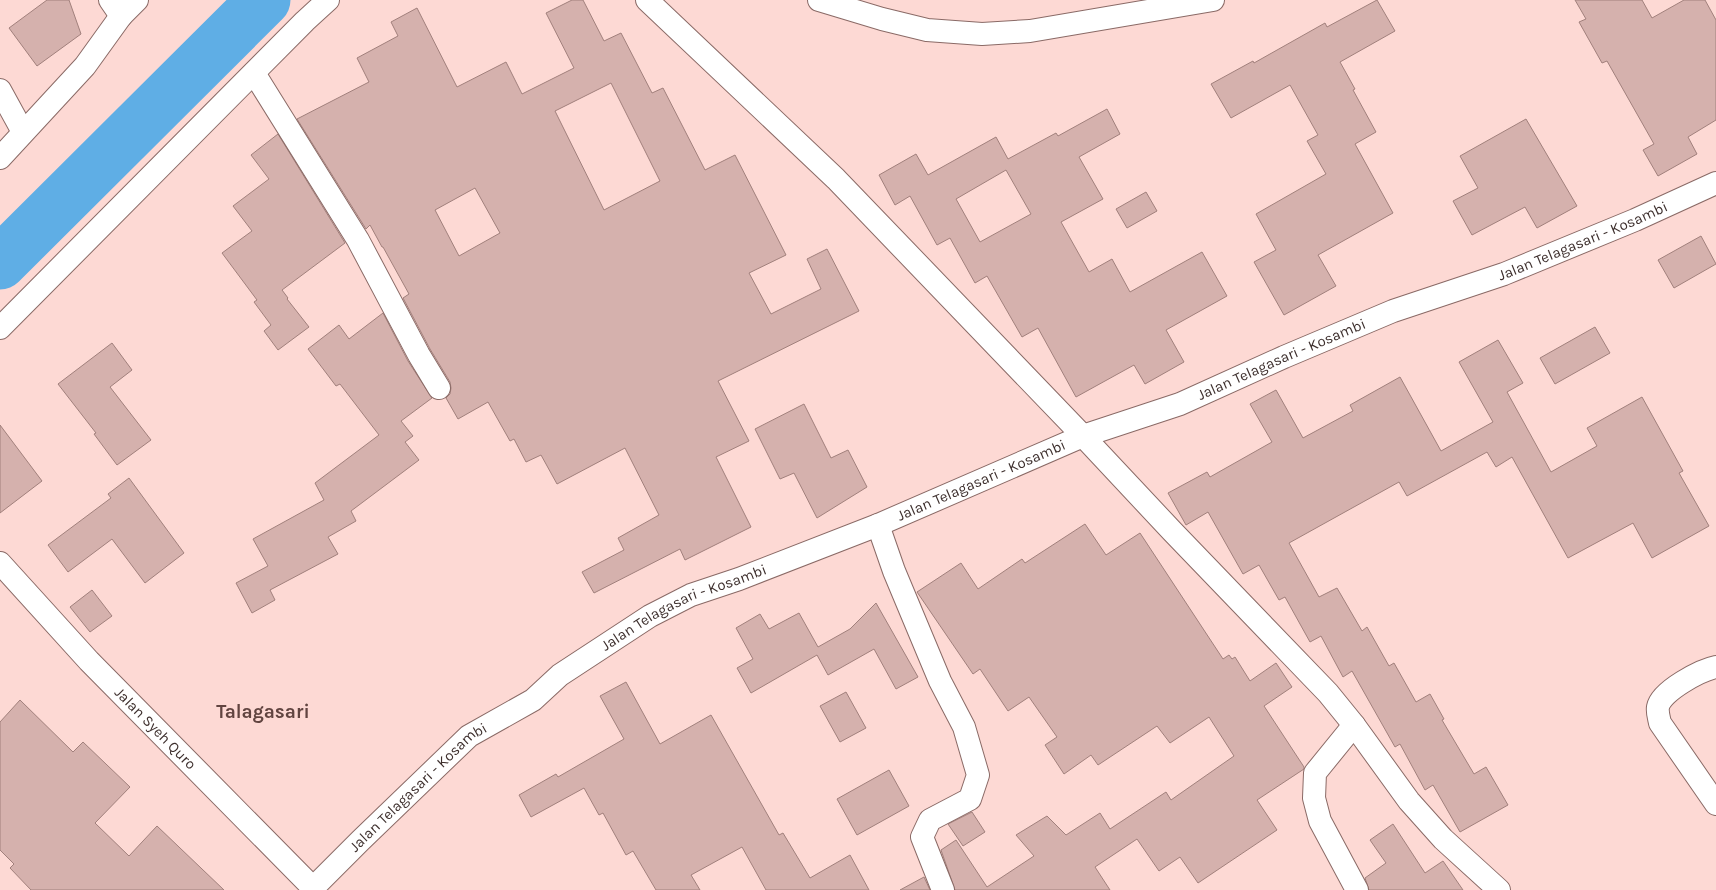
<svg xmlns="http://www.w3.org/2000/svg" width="1716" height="890" viewBox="0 0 1716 890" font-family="Karla,sans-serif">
<rect width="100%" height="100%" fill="#fdd9d4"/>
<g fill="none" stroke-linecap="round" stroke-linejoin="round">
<polyline stroke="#5faee5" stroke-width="53" points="0,263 264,0"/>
</g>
<g fill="#d5b1ad" stroke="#a1807c" fill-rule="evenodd">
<polygon points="47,0 69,0 81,34 37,66 9,28"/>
<path d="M572,0h11l21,41 17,-8 31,60 11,-5 42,82 30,-15 51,100 -37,18 22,41 50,-25 -14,-30 20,-10 32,62 -141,70 31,60 -33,16 35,70 -66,33 -5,-11 -86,44 -12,-21 42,-22 -6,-12 41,-23 -34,-67 -68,36 -16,-29 -15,7 -12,-23 -4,2 -22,-39 -30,17 -12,-21 4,-4 1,-6 -1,-6 -20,-33 -27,-51 6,-4 -26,-47h-1l-12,-22 -4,4 -69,-110 72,-37 -12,-24 41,-22 -7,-14 26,-14 40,79 49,-25 16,32 52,-26 -28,-55zM611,83l49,98 -56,29 -49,-99zM475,188l25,45 -41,23 -24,-46z"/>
<polygon points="1377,0 1395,31 1340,62 1355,89 1353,90 1376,132 1355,144 1393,213 1318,255 1336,286 1284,315 1254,262 1276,250 1256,214 1326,174 1307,141 1318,135 1290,85 1231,118 1211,84 1253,61 1254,63 1325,23 1327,27"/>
<polygon points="1575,0 1642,0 1652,18 1684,0 1705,0 1716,20 1716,120 1688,137 1697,154 1658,176 1643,150 1654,144 1607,61 1602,63 1579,22 1586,19"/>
<path d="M1107,109l13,25 -41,23 24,42 -42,23 28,50 23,-13 18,33 72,-40 25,44 -61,34 18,32 -39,22 -11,-19 -58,32 -38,-69 -16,9 -35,-61 -12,7 -25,-45 -13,7 -27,-49 -15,9 -16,-30 37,-21 12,21 68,-38 12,22 48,-26 2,3zM1006,170l25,44 -51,28 -24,-43z"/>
<polygon points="1526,119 1577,206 1537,228 1525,207 1472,235 1453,201 1478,188 1460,156"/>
<polygon points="278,134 345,243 282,290 288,298 287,299 309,327 278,350 264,331 271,325 254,302 257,300 222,253 252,231 233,206 269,179 251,155"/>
<polygon points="1146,192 1157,211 1127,228 1116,209"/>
<polygon points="1701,236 1716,264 1674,288 1658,260"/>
<polygon points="383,313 408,361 432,398 401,421 413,436 405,442 419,460 351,511 356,521 328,537 338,554 270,590 275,600 252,613 236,583 268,566 253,539 324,500 315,483 379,435 340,384 336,386 308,349 339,325 349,339"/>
<polygon points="1595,327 1610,353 1555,384 1540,358"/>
<polygon points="1498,340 1523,383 1507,392 1551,472 1597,446 1587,428 1642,397 1683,471 1679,473 1709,526 1652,558 1633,523 1568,558 1512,457 1496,467 1487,452 1407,496 1399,482 1289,543 1319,597 1337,588 1362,631 1367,627 1389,666 1394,663 1416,702 1430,694 1444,719 1442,720 1474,774 1486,767 1508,805 1460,832 1433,785 1425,790 1400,744 1395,747 1352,671 1343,677 1321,636 1310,642 1285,597 1279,600 1259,565 1243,574 1208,512 1186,525 1168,493 1207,472 1210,477 1272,442 1250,404 1276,390 1303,438 1353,411 1350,405 1400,377 1441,451 1493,422 1459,362"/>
<polygon points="112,343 132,370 110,387 151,440 117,465 94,434 96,433 58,384"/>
<polygon points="804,404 831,458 848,450 867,487 817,518 794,473 780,479 755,429"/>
<polygon points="0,425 42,481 0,513"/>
<polygon points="129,478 184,553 145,583 112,539 68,572 48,545 111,498 108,494"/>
<polygon points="1085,524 1106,555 1140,533 1223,659 1229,655 1232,659 1235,657 1250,681 1276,663 1292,687 1264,706 1304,767 1304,769 1257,800 1277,830 1198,883 1180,857 1159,871 1137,839 1095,867 1110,890 955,890 941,850 956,840 987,887 1034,856 1016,835 1047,816 1066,835 1100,813 1110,829 1166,792 1171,800 1234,756 1209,717 1170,743 1157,726 1098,765 1091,755 1064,774 1045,745 1057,737 1029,697 1008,711 980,669 973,674 917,592 961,563 978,589 1022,559 1025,563"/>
<polygon points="92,590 112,616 90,632 70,607"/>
<polygon points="876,603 918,677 896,689 874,649 828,675 817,655 751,693 737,668 753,659 736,628 760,614 769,629 799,613 818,647 850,629"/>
<polygon points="626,682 660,744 711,715 779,835 783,833 810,878 850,855 869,890 766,890 742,847 691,875 700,890 656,890 633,851 626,855 603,813 599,815 584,788 531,817 519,795 556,774 558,777 624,739 600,696"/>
<polygon points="846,692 866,728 840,742 820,706"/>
<polygon points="20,700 73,752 83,742 130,787 95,823 129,856 157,826 224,890 31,890 10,868 14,864 0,850 0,722"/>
<polygon points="889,770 909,806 857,835 837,799"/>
<polygon points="972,812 985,832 963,846 948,824"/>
<polygon points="1393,824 1425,873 1443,861 1463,890 1369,890 1365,878 1386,863 1370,840"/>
<polygon points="924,877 930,890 900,890"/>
</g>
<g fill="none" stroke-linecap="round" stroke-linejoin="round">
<g stroke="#8a6a66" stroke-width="24">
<g id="minor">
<polyline points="110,0 121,16"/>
<polyline points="647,0 836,179 1083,436 1172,531 1328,693 1354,725 1409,801 1443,839 1499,890"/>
<polyline points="819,0 882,19 927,30 982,34 1030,31 1213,0"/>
<polyline points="254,73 358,240 419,355 439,388"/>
<polyline points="0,90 23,132"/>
<polyline points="0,158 85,66 121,16 137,0"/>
<polyline points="0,328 305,21 328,0"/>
<polyline points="878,525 894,571 940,681 964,727 978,775 970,799 930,820 922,837 943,890"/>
<path d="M1716,667c-15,3 -55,24 -58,40 -1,5 1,11 2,16l56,81"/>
<polyline points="1354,725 1315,773 1314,798 1320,821 1357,890"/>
</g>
</g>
<g stroke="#8a6a66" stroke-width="24">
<g id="secondary">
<path id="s1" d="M313,888l48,-48 108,-104 64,-36 27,-25 90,-59 41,-21 48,-16 139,-54 205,-89 97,-32 104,-47 109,-46 111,-37 131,-54 81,-37"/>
</g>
</g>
<g stroke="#8a6a66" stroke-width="24">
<g id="primary">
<path id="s2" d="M0,563l89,98 226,229"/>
</g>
</g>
<use href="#minor" stroke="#fff" stroke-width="22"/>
<use href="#secondary" stroke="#fff" stroke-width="22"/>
<use href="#primary" stroke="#fff" stroke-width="22"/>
</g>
<g text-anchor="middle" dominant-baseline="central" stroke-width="3" stroke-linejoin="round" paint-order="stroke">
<g font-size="15" fill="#3e302e" stroke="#fdd9d4">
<text stroke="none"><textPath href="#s1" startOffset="1442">Jalan Telagasari - Kosambi</textPath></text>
<text stroke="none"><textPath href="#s1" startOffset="1118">Jalan Telagasari - Kosambi</textPath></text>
<text stroke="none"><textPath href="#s1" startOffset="794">Jalan Telagasari - Kosambi</textPath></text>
<text stroke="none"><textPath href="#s1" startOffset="470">Jalan Telagasari - Kosambi</textPath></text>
<text stroke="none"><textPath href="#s2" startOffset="227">Jalan Syeh Quro</textPath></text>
<text stroke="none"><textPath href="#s1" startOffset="146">Jalan Telagasari - Kosambi</textPath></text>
</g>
<g font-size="19" font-weight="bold" fill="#614440" stroke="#fdd9d4">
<text x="263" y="712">Talagasari</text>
</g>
</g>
</svg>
